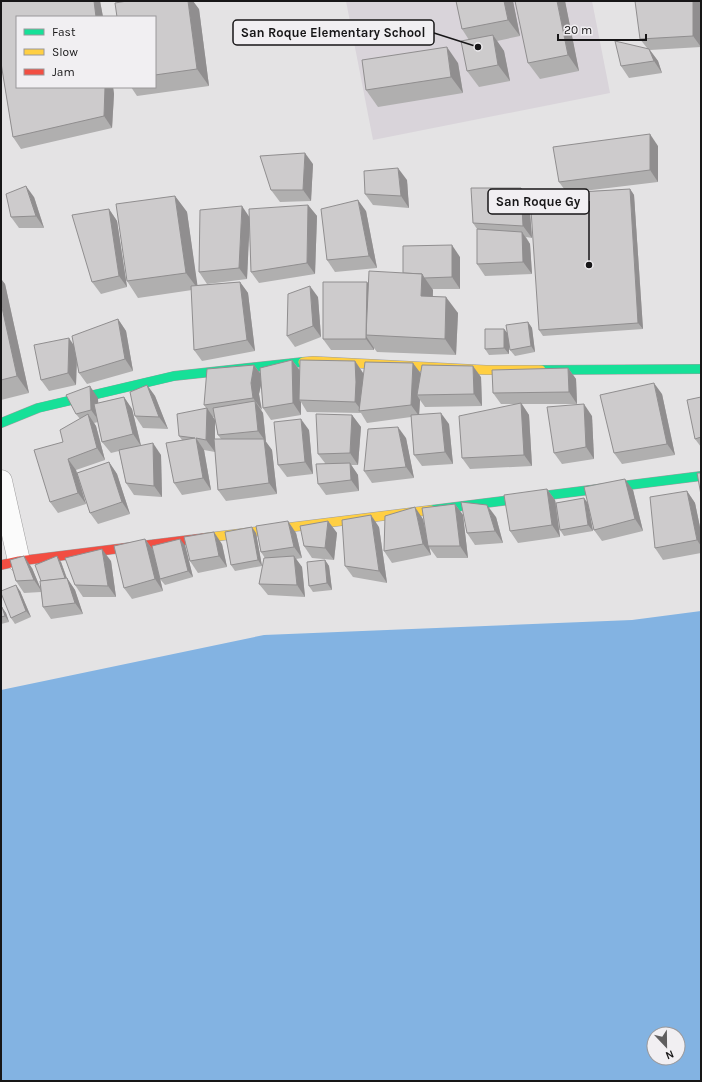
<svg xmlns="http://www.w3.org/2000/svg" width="702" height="1082" viewBox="0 0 702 1082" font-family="Karla,sans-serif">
<rect width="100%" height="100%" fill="#e4e3e4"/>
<polygon fill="#d9d4da" points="346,1 592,1 610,93 373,140"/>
<path fill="#83b3e2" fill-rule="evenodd" d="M701,611v470h-700v-391l263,-55 368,-15zM654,1034h24v24h-24z"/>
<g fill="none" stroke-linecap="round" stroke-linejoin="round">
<g stroke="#9e9d9e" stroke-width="23">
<polyline id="street" points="1,481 19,561"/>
</g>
<g stroke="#9e9d9e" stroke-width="10">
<g id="fast">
<polyline points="541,370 701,369"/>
<polyline points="1,423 38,408 174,376 303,362"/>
<polyline points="431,510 701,476"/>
</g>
</g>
<g stroke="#9e9d9e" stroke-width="10">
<g id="slow">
<polyline points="303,362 313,361 486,370 541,370"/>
<polyline points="204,538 431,510"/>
</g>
</g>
<g stroke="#9e9d9e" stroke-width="10">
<polyline id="jam" points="1,565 19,561 204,538"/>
</g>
<use href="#street" stroke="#fbfbfb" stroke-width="22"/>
<use href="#fast" stroke="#16e098" stroke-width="9"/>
<use href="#slow" stroke="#ffcf43" stroke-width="9"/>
<use href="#jam" stroke="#f24e42" stroke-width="9"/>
</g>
<g fill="#b0afaf" fill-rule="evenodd">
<polygon points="1,1 100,1 103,17 17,17 17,87 113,87 114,94 112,128 21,149 13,137 1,63"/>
<polygon points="456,1 513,1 520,36 497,41 504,51 510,81 479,87 467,71 469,40 462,29"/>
<polygon points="565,1 579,71 540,79 528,63"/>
<polygon points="701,1 701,47 650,50 658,61 662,73 629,78 621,66 647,48 640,39"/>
<polygon points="199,9 209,86 137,96 131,87 155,87 155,17"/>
<polygon points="458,63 463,93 378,107 366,90"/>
<polygon points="658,146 658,182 575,192 630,189 634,195 643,329 543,336 539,330 567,193 559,182"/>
<polygon points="313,164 311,201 280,202 271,190"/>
<polygon points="407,180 409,208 373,205 365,194"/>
<polygon points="175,196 187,212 197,285 240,282 248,293 255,351 202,361 194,350 192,290 138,298 127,281"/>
<polygon points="34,197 44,228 19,228 11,217"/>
<polygon points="529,199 532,238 526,237 530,244 532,274 485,276 477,264 477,229 473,223"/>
<polygon points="308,205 317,216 315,274 259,283 251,272 249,224 247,279 207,284 199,272 249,217"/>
<polygon points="109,209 117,221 127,287 101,294 92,282"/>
<polygon points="366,211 377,268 335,272 327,260"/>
<polygon points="460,257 460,289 432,289 433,290 433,296 458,313 456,355 377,352 374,348 374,350 331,350 323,339 367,282 368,284"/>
<polygon points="1,279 5,284 29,393 1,400"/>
<polygon points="318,297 321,337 295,347 287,336"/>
<polygon points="118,319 126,331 133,371 87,384 79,373 77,360 76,385 49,391 41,380 73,345"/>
<polygon points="528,322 532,328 535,352 515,356 510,350 509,340 509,354 489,355 485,349 504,329 507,333"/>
<path d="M292,360l8,10 55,-9 8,12v6l58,-6 60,4 1,29 -57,1 -5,-7 -1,15 30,9 4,40 -31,2 -8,-11 -3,-38 -44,6 -6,-10 -54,-1 -6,-10v13l-30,5 -8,-12 -2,-24 -2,10 2,16 2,3 3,29 6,8 5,44 -51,7 -8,-11 -3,-38 -11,-2 7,40 -29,5 -8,-12 8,-43 -3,-4 27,-28 -2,-3 50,-40 6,8zM213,417h1l4,18 3,4h-6v-19z"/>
<polygon points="568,368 576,379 577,404 522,404 529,415 532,466 470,469 462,458 516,404 501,404 493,393"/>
<polygon points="147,385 155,396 168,429 143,428 135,416"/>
<polygon points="662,394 675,455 622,464 614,453"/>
<polygon points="124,397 132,409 141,445 161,455 162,497 134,495 126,483 119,451 111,453 102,442 98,422 94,423 96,426 105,460 76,470 77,473 109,462 117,474 130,514 98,524 90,513 77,475 86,504 58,513 50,502 63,442 80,419 76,414 98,398 98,403"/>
<polygon points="701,397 701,447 695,439"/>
<polygon points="352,415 361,427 358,465 351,465 358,475 359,491 326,495 318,484 325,463 318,454"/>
<polygon points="592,416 594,459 562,464 554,453"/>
<polygon points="309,430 313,474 287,477 278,465"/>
<polygon points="406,438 414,478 372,483 364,471"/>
<polygon points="547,489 555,500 556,503 584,498 588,503 633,490 643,531 602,541 594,530 589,509 593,531 564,536 560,530 556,505 560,537 518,543 510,531"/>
<polygon points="687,491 695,503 701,532 701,553 663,560 655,548"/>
<polygon points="455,504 463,515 468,558 437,558 429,547 431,555 392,563 384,551 423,519 427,540"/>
<polygon points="496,517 503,543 475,545 467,533"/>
<polygon points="328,521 337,533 334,560 312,558 304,546"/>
<polygon points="379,527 387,583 353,577 345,566"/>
<polygon points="256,533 262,566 235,571 231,565"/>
<polygon points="296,533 302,558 296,559 302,567 305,597 268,595 259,584 265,558 261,552"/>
<polygon points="145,539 153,550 163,591 132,599 124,588"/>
<polygon points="222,544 227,567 198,573 190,561"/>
<polygon points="185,545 193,577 165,585 160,579"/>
<polygon points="325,560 329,566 332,590 313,592 309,586"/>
<polygon points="111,561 116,597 83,597 75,585"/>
<polygon points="61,562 67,578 75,590 83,614 51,619 43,607 41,592 24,593 16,581 32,568 40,587 41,581"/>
<polygon points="20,591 31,617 15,624 11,618"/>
<polygon points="1,607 6,613 9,622 1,624"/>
</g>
<g fill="#908e8f">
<polygon points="94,1 100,1 103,17 96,17"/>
<polygon points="188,1 193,1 199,9 209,86 197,69"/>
<polygon points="504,1 513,1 520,36 508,20"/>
<polygon points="557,1 565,1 579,71 568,55"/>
<polygon points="693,1 701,1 701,47 693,36"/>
<polygon points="493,35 504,51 510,81 498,65"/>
<polygon points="447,47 458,63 463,93 451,77"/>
<polygon points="649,49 658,61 662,73 654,61"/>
<polygon points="105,87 113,87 114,94 112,128 104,116"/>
<polygon points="650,134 658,146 658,182 650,170"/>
<polygon points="305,153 313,164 311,201 303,190"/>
<polygon points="398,168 407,180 409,208 401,196"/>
<polygon points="26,186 34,197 44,228 36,216"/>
<polygon points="521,188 529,199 532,238 523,226"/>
<polygon points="630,189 634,195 643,329 638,323"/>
<polygon points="175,196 187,212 198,289 186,273"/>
<polygon points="358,200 366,211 377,268 369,256"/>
<polygon points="308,205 317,216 315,274 307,263"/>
<polygon points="242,206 250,218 247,279 239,268"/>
<polygon points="109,209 117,221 127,287 119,276"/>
<polygon points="522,232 530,244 532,274 523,262"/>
<polygon points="452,245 460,257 460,289 452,277"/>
<polygon points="422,274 433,290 432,312 421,296"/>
<polygon points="1,279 5,284 29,393 17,376 1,303"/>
<polygon points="240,282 248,293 255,351 247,340"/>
<polygon points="367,282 375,294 366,335"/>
<polygon points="310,286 318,297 321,337 313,326"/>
<polygon points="446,297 458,313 456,355 445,339"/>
<polygon points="118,319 126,331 133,371 125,359"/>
<polygon points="528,322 532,328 535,352 531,346"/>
<polygon points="504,329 509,335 509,354 504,348"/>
<polygon points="366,336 374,348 374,350 366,339"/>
<polygon points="69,338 77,350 76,385 68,373"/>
<polygon points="292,360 300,371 299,400 301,402 301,415 293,403"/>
<polygon points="355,361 363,373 364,394 362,411 355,402"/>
<polygon points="413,363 422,375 417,395 420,400 419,416 411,405"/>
<polygon points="254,365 263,377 259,394 262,410 253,398 251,383"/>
<polygon points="473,366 481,377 482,406 474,394"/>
<polygon points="568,368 576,379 577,404 569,392"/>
<polygon points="654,383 662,394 675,455 667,444"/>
<polygon points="147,385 155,396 168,429 159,417"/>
<polygon points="90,386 98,398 99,421 91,410"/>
<polygon points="124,397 132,409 141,446 133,434"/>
<polygon points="255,401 263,413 266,442 258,431"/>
<polygon points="521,403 529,415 532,466 524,455"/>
<polygon points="584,404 592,416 594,459 586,447"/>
<polygon points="207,408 215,420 215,452 206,440"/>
<polygon points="441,413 449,424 453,464 445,452"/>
<polygon points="88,414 96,426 105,460 97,448"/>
<polygon points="352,415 361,427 358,465 350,453"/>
<polygon points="301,419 309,430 313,474 305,462"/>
<polygon points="398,427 406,438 414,478 406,467"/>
<polygon points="196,438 204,450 211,490 203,478"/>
<polygon points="264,439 272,450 277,494 269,483"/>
<polygon points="153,443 161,455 162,497 154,486"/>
<polygon points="68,459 76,470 86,504 78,493"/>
<polygon points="109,462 117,474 130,514 122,502"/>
<polygon points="350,463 358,475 359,491 351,480"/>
<polygon points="625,479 633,490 643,531 635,519"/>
<polygon points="547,489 555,500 560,537 552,525"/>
<polygon points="687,491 695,503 701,532 701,546 697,540"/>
<polygon points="584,498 588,504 593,531 588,525"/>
<polygon points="455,504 463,515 468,558 460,546"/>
<polygon points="487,505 496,517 503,543 495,531"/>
<polygon points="415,507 423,519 431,555 423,544"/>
<polygon points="371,515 379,527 387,583 379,571"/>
<polygon points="288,521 296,533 302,558 294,547"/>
<polygon points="328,521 337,533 334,560 325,548"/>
<polygon points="252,527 256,533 262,566 258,560"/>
<polygon points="214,532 222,544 227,567 219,556"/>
<polygon points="145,539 153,550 163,591 155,579"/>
<polygon points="180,539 185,545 193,577 188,571"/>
<polygon points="102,549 111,561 116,597 108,586"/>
<polygon points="24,556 32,568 42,592 34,580"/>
<polygon points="57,556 61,562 67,579 67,578 75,590 83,614 75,603"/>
<polygon points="294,556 302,567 305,597 297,585"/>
<polygon points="325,560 329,566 332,590 327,583"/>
<polygon points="16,585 20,591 31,617 26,611"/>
<polygon points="2,607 6,613 9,622 5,616"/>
</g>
<g fill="#cdcbcc" stroke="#908e8f">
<polygon points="1,1 94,1 96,17 17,17 17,87 105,87 104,116 13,137 1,63"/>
<polygon points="127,1 188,1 197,69 155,75 155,17 117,17 115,3"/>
<polygon points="456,1 504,1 508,20 462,29"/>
<polygon points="515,1 557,1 568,55 528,63"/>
<polygon points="635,1 693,1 693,36 640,39"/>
<polygon points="493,35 498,65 467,71 461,41"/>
<polygon points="615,41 649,49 654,61 621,66"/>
<polygon points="447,47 451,77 366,90 362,60"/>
<polygon points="650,134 650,170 559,182 553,147"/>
<polygon points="305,153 303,190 271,190 260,156"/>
<polygon points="398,168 401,196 365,194 364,171"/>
<polygon points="26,186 36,216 11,217 6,194"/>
<polygon points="471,188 521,188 523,226 473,223"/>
<polygon points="630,189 638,323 539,330 530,195"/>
<polygon points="175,196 186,273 127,281 116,204"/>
<polygon points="358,200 369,256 327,260 321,209"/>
<polygon points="308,205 307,263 251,272 249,209"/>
<polygon points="242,206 239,268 199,272 200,210"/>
<polygon points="109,209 119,276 92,282 72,215"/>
<polygon points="477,229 522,232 523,262 477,264"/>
<polygon points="452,245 452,277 424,278 422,274 403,273 403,246"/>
<polygon points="369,271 422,274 421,296 446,297 445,339 366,335"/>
<polygon points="240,282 247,340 194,350 191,286"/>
<polygon points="323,282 367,282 366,335 366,339 323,339"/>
<polygon points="310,286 313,326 287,336 288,294"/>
<polygon points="1,303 17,376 1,380"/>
<polygon points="118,319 125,359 79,373 72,336"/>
<polygon points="528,322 531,346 510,350 506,325"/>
<polygon points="485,329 504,329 504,348 485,349"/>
<polygon points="69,338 68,373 41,380 34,345"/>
<polygon points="292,360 293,403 263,408 260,368"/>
<polygon points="300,360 355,361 356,382 355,402 299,400"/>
<polygon points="365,362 413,363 411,405 359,411"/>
<polygon points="254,365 251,383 253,398 204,405 207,369"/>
<polygon points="422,365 473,366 474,394 417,395"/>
<polygon points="568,368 569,392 493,393 492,370"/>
<polygon points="654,383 667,444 614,453 600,395"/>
<polygon points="147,385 159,417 135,416 130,392"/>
<polygon points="90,386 91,410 76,414 66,395"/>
<polygon points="124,397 133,434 102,442 94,404"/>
<polygon points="701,397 701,437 695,439 687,400"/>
<polygon points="255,401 258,431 218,435 213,408"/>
<polygon points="521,403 524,455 462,458 459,416"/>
<polygon points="584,404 586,447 554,453 547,407"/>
<polygon points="207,408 206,440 196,438 203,478 174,483 166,443 195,438 179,436 177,414"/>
<polygon points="441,413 445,452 414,455 411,415"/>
<polygon points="88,414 97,448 68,459 78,493 50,502 34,450 63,442 60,430"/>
<polygon points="316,414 352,415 350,453 318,454"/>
<polygon points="301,419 305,462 278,465 274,422"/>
<polygon points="398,427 406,467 364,471 368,429"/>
<polygon points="214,439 264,439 269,483 218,490"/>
<polygon points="153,443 154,486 126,483 119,450"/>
<polygon points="109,462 122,502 90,513 77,473"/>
<polygon points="350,463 351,480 318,484 316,464"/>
<polygon points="697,473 701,473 701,495"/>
<polygon points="625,479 635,519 594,530 584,487"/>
<polygon points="547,489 552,525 510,531 504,495"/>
<polygon points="687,491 697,540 655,548 650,497"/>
<polygon points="584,498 588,525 560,530 556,503"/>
<polygon points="461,502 487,505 495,531 467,533"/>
<polygon points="455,504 460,546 428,546 422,508"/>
<polygon points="415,507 423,544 384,551 385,516"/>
<polygon points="371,515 379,571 345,566 342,520"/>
<polygon points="288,521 294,547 261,552 256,526"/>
<polygon points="328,521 325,548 304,546 300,526"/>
<polygon points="252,527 258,560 231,565 225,532"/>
<polygon points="214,532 219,556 190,561 184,537"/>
<polygon points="145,539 155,579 124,588 114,546"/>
<polygon points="180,539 188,571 160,579 152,546"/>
<polygon points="102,549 108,586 75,585 65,558"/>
<polygon points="24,556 34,580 16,581 10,560"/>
<polygon points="57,556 65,578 63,579 41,581 35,565"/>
<polygon points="294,556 297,585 259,584 264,558"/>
<polygon points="325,560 327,583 309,586 307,562"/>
<polygon points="67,578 75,603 43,607 40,581"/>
<polygon points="16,585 26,611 11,618 1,593 1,591"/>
<polygon points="1,607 2,607 5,616 1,617"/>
</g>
<path fill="none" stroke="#171617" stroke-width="1.5" d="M478 47L434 33M589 265L589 201"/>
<g fill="#171617" stroke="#f1eff2" stroke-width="1.5">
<circle cx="478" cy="47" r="4"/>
<circle cx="589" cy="265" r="4"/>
</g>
<g fill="#f1eff2" stroke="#171617" stroke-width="1.5">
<rect x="233" y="20" width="201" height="25" rx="4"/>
<rect x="488" y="189" width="101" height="25" rx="4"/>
</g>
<g font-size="13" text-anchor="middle" font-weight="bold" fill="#171617">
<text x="333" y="37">San Roque Elementary School</text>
<text x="538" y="206">San Roque Gy</text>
</g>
<rect width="702" height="1082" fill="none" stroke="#171617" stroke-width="4"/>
<rect x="16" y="16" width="140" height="72" fill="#f1eff2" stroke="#9a989a"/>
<rect x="24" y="29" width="20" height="6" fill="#16e098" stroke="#9a989a"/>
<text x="52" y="36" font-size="12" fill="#171617">Fast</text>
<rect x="24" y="49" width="20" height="6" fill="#ffcf43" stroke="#9a989a"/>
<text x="52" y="56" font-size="12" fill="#171617">Slow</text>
<rect x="24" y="69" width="20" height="6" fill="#f24e42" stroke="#9a989a"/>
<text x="52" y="76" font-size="12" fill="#171617">Jam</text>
<g transform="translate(666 1046) rotate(158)"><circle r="19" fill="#f1eff2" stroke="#9a989a"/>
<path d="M0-3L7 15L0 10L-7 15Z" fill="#5f5e5f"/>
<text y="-6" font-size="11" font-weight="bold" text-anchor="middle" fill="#171617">N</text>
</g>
<path d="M558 34v6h88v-6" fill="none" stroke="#171617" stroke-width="2"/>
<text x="564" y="34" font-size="12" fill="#171617" stroke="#f1eff2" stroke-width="3" paint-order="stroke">20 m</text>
</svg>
